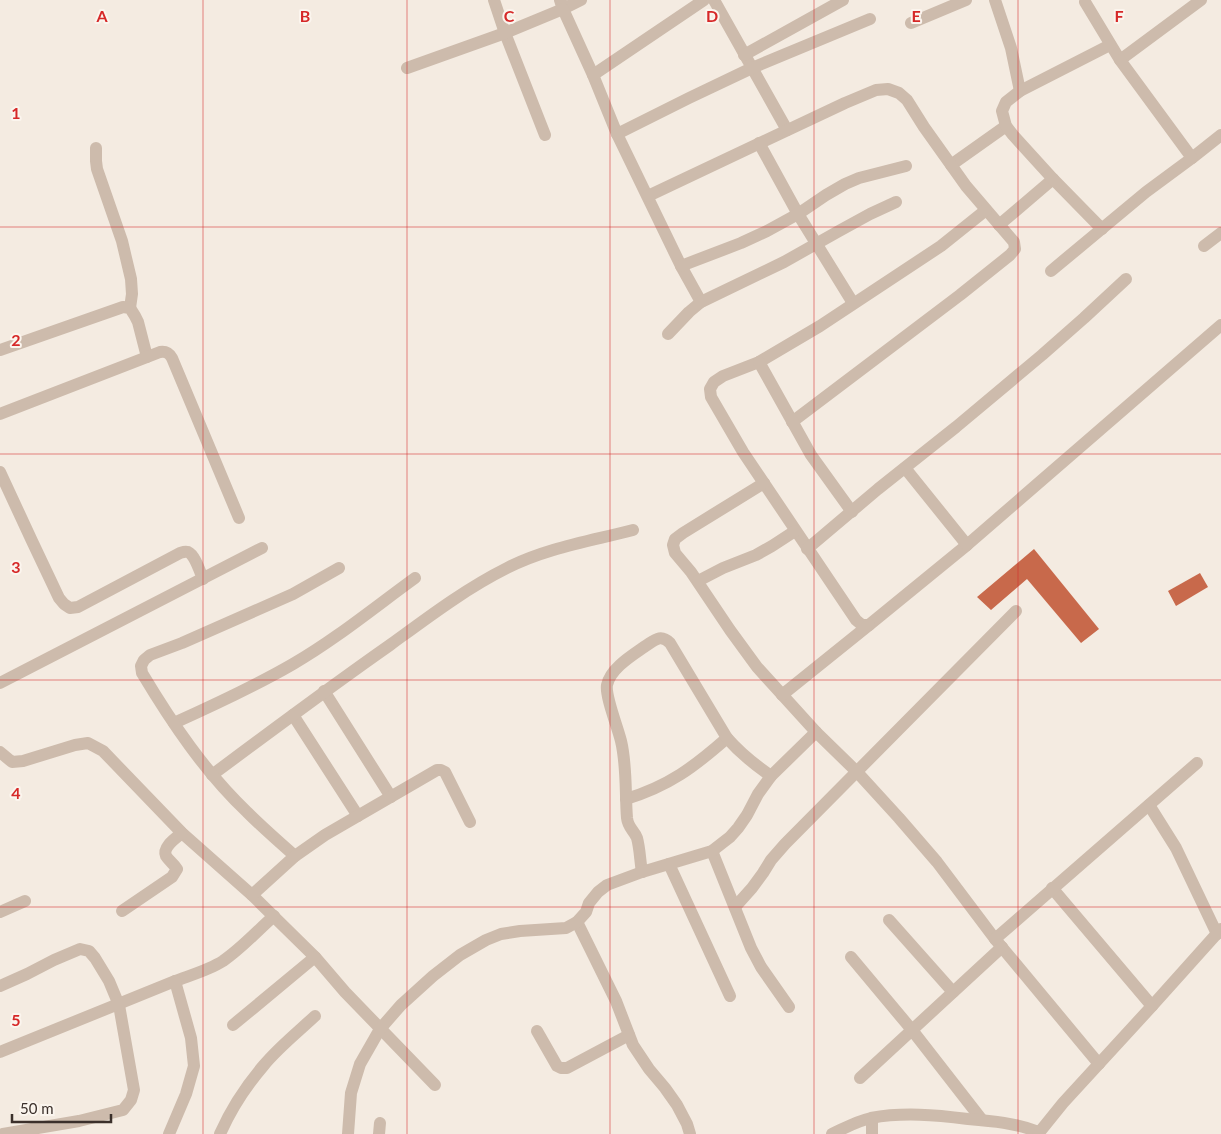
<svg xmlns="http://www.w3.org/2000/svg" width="1221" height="1134" viewBox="0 0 1221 1134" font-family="Lato,sans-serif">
<rect width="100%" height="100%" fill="#f4ebe1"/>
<g fill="#c8694b">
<polygon points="1034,549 1099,629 1081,643 1027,579 991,610 977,597"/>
<polygon points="1200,573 1208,587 1176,606 1168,591"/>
</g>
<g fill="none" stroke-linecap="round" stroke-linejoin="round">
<g stroke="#cdbbac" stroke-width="12">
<polyline points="494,0 505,33 545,135"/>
<polyline points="560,0 563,9 581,0"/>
<polyline points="714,0 787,130"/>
<polyline points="995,0 1011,48 1020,91"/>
<polyline points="1085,2 1120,60 1201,0"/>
<polyline points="911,23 966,0"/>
<polyline points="744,55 843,0"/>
<polyline points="407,68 505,33 563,9 593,75 617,134 681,266 701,302"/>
<polyline points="593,75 704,0"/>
<polyline points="617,134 689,98 752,68 870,19"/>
<polyline points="759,143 798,214 853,303"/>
<polyline points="96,148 96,161 97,169 122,241 131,279 132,294 130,308"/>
<polyline points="1192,158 1221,135"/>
<polyline points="951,165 1006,126"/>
<polyline points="648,196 845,103 876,90 888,89 899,93 907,100 924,127 966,186 1014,242 1015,249 1010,255 960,295 792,422"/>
<polyline points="986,210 941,246 820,326 759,362 723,376 714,382 710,389 711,397 743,452 856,620 862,625 869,625 967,545 1221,325"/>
<polyline points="999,225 1053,179"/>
<polyline points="1102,229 1053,179 1013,135 1006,126 1002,111 1006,102 1020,91 1110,45"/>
<polyline points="1204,246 1221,233"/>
<polyline points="681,266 741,243 767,231 798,214 826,195 845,184 859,178 906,166"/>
<polyline points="1051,271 1146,192 1192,158 1120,60"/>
<polyline points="668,334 689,312 701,302 784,262 839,231 870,214 896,202"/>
<polyline points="0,350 123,307 130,308 135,316 138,322 147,357"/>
<polyline points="759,362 811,455 852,512"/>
<path d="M0,414l160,-62c6,-1 9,1 12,6l67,160"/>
<polyline points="905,468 967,545"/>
<path d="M0,472l32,69 27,57 5,6 6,4 8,-1 102,-54c3,-1 5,-2 8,-1 7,3 12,20 15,27"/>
<polyline points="764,483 683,533 675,539 673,545 675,553 691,572 730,630 757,667 816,732 857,772 899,818 937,862 995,939 1099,1064"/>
<polyline points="807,549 878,489 956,427 1042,355 1084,318 1126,279"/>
<polyline points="698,581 723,568 756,555 772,546 795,531"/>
<polyline points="0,683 262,548"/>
<polyline points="324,691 391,797"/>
<polyline points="782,695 869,625"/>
<polyline points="293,715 358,816"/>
<path d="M174,723c40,-18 81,-37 119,-59 43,-25 82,-57 122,-86"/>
<polyline points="0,752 12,762 23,761 75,745 88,743 103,751 182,833 252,895 315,957 345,992 435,1085"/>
<path d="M212,775c59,-44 118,-88 178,-130 37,-27 75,-56 117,-77 39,-20 84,-27 126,-38"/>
<path d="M626,799c43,-13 68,-32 101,-61"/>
<polyline points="1149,805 1176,848 1217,934"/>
<polyline points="712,851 751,948 761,967 789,1007"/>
<path d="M295,856c-16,-14 -33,-29 -48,-44 -42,-40 -75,-89 -105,-139l-1,-7 3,-6 6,-5 32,-12 111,-49 46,-26"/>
<polyline points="669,864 730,996"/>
<path d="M642,872c-2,-11 -2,-23 -5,-34 -3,-8 -9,-10 -10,-20 -2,-26 0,-52 -6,-77 -3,-13 -16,-45 -14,-56 3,-16 24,-29 37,-38 10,-6 16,-14 26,-4l57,95c13,15 28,27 44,38"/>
<polyline points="1052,888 1152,1006"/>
<polyline points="252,895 295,856 325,835 437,770 441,770 445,772 470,822"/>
<polyline points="735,907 752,888 763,873 771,860 785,844 1016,611"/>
<path d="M122,911l50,-34 5,-8c-3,-5 -8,-8 -11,-13 -4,-9 10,-18 16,-23"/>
<polyline points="0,912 25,901"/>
<polyline points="889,920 953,992"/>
<polyline points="577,922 616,1001 633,1045 649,1069 665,1088 677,1105 687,1124 690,1134"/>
<polyline points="995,939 1197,763"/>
<polyline points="851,957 912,1030 982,1120"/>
<polyline points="0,986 27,974 54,960 80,949 89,951 95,958 109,981 119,1005 134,1090 131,1100 123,1110 79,1121 3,1134"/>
<polyline points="233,1025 315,957"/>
<polyline points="537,1031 557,1066 561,1068 567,1068 629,1035"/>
<path d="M0,1052l175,-71c16,-6 34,-11 48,-20 19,-13 34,-30 51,-45"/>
<polyline points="860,1078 1002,947"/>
<polyline points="872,1118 872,1134"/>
<polyline points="169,1134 186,1094 194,1066 191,1038 175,981"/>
<path d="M220,1134c11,-25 26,-48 44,-69 15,-18 34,-33 51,-49"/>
<polyline points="348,1134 351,1093 360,1064 380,1029 401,1005 433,976 460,955 486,940 501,934 520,931 566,928 577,922 586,912 589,903 598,892 607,885 642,872 712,851 730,837 738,828 747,815 758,794 771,776 816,732"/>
<polyline points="379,1134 380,1123"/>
<path d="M832,1134c13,-6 25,-13 39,-16 32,-6 65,-3 97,1 25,2 47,4 71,13"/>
<polyline points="1038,1134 1063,1103 1152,1006 1221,929"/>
</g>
</g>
<path fill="none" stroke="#d62828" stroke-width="1" stroke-opacity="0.55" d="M203,0v1134M407,0v1134M610,0v1134M814,0v1134M1018,0v1134M0,227h1221M0,454h1221M0,680h1221M0,907h1221"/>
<g font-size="16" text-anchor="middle" font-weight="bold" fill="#d62828" stroke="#fbf5ee" stroke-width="4" stroke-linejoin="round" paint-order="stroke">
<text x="102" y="22">A</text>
<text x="305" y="22">B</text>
<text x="509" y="22">C</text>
<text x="712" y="22">D</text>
<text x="916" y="22">E</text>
<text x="1119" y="22">F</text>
<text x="16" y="119">1</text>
<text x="16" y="346">2</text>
<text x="16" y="573">3</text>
<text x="16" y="799">4</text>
<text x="16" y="1026">5</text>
</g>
<path d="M12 1114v8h99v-8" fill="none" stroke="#3b302b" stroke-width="2.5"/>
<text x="20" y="1114" font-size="15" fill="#3b302b" stroke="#fbf5ee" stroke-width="4" paint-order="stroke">50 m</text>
</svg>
